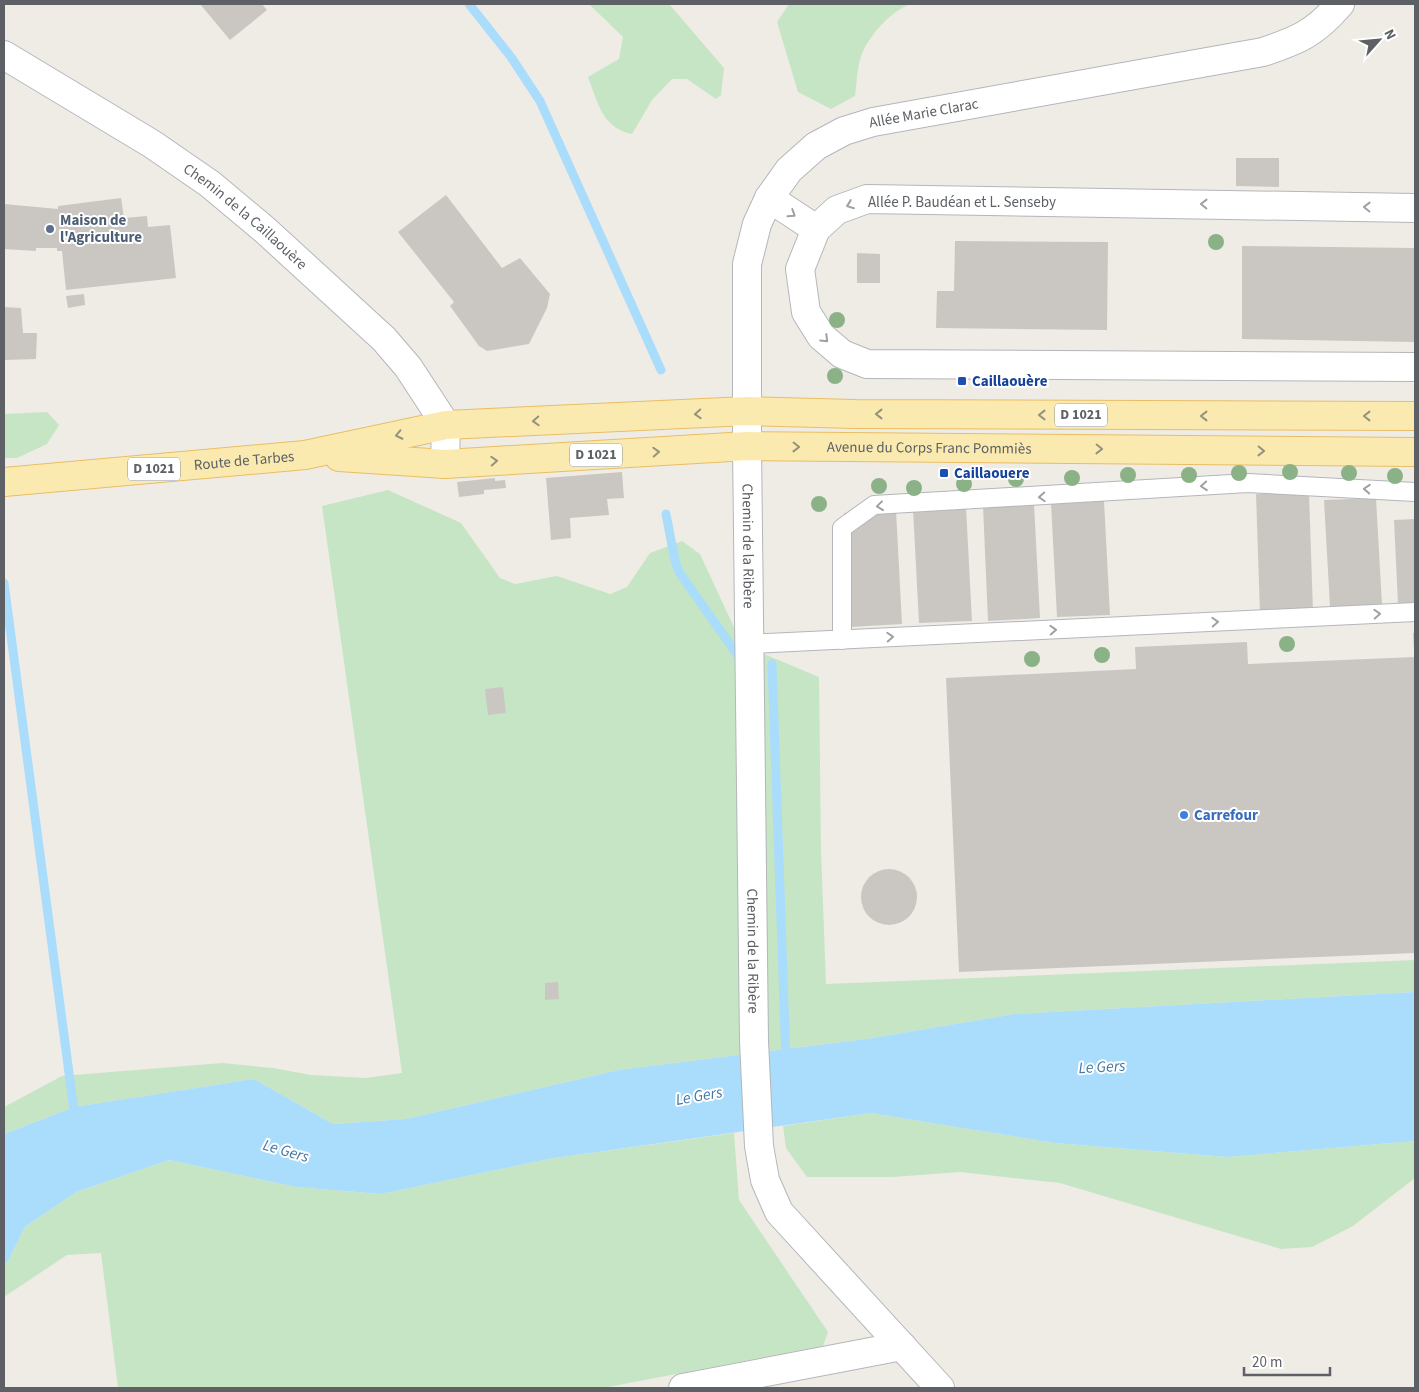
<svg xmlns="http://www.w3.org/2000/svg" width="1419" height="1392" viewBox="0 0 1419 1392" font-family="'Source Sans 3',sans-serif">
<rect width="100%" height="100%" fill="#efece6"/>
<g fill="#c6e5c4">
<path d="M589,4h80l55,64 -3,27 -5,4 -29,-20h-15l-20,21 -20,34c-30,-6 -34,-31 -44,-57l31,-18 4,-22z"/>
<path d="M789,4h122c-19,6 -38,28 -47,45 -7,13 -7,33 -9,47l-24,13 -33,-17 -21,-70z"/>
<polygon points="47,412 59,425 47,444 17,458 4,458 4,414"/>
<polygon points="388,490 461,523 500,578 515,584 557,576 610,594 627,587 650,553 682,541 700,554 739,638 764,654 819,677 821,851 826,984 1415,960 1415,992 1015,1014 866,1039 619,1070 406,1119 333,1124 254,1079 74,1107 4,1134 4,1107 62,1076 222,1063 273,1068 311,1075 366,1078 402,1073 322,506"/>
<polygon points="871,1113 1055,1143 1227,1157 1415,1141 1415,1178 1353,1226 1312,1247 1281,1249 1060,1183 960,1172 893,1177 807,1177 786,1148 783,1126"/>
<polygon points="734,1133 739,1200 828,1332 823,1346 603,1388 118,1388 101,1253 67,1255 4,1297 4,1264 7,1263 25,1227 76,1192 169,1160 296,1187 381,1194 548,1159"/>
</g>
<polygon fill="#aadcfb" points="1415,992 1415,1141 1227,1157 1055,1143 871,1113 548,1159 381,1194 296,1187 169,1160 76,1192 25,1227 7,1263 4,1264 4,1134 74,1107 254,1079 333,1124 406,1119 619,1070 866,1039 1015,1014"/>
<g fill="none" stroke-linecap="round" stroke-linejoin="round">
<g stroke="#aadcfb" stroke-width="9">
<polyline points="469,4 511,57 540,101 661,370"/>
<polyline points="666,514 675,561 679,572 739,657"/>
<polyline points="4,583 75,1118"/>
<polyline points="772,664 786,1061"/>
</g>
</g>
<g fill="#cac7c2">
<polygon points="200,4 262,4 267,10 230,40"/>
<polygon points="1236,158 1279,158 1279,187 1236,186"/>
<polygon points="446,195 502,268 520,258 550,294 547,308 529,344 487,351 479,346 450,306 454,302 398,232"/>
<polygon points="121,198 124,218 147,216 148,227 170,225 176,278 66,290 62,251 57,251 57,248 36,248 36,251 4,249 4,204 58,209 58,206"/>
<polygon points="955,241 1108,242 1107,330 936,328 937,291 954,291"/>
<polygon points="1242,246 1415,248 1415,342 1242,339"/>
<polygon points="857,253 880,254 880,283 857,283"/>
<polygon points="84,294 85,305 68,308 66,296"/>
<polygon points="4,307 21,308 23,333 37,333 36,359 4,360"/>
<polygon points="622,472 624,498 607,499 609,515 570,518 571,538 551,540 546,478"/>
<polygon points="495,478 495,481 505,480 506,488 484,490 484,494 459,497 457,482"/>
<polygon points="1309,492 1313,612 1260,614 1256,494"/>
<polygon points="1376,498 1382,605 1330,607 1324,500"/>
<polygon points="1104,501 1110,615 1057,617 1051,503"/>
<polygon points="1034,504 1040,618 988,621 983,506"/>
<polygon points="966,507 972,621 919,623 913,510"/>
<polygon points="896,510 902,624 850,627 844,513"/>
<polygon points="1415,519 1415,603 1398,604 1394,520"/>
<polygon points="1413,633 1415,633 1415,652 1414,652"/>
<polygon points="1247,642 1248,664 1415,657 1415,953 959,972 946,678 1136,669 1135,647"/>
<polygon points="503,687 506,713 488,715 485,689"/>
<circle cx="889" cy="897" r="28"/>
<polygon points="558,982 559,999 545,1000 545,983"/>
</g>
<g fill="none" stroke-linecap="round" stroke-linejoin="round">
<g stroke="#b3b6ba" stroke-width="20">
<g id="lane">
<polyline points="842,640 842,528 874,505 1248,483 1415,492"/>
<polyline points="749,644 1415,612"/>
</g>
</g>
<g stroke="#b3b6ba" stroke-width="30">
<g id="street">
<path id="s1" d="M4,55l148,89 58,40 55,46 119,109 24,28 38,58 -1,39"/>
<polyline points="769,198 816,229"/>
<polyline points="1415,208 867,199 837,210 816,229 800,269 806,312 821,336 842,354 867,364 1415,367"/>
<path id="s2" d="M747,411v-147l10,-40 12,-26 20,-28 27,-24 28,-15 29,-9 390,-70c36,-12 52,-19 77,-48"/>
<path id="s3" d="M747,446l7,595 5,105 6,34 14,32 161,176"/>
<polyline points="683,1388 902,1346"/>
</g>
</g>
<g stroke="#b4b8bc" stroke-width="30">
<polyline id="secondary" points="747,411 747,446"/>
</g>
<g stroke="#eabd63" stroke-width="30">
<g id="primary">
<path id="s4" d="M339,457l106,7 302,-18 668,6"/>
<path id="s5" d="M4,482l301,-27 141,-30 301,-14 108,3 560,2"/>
</g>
</g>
<use href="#lane" stroke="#fff" stroke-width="18"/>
<use href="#street" stroke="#fff" stroke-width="28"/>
<use href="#secondary" stroke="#fff" stroke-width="28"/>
<use href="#primary" stroke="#fbeaaf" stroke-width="28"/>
</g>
<g fill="#8bb187">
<circle cx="1216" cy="242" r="8"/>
<circle cx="837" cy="320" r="8"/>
<circle cx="835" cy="376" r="8"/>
<circle cx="1290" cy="472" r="8"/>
<circle cx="1239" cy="473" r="8"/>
<circle cx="1349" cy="473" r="8"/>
<circle cx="1128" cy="475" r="8"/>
<circle cx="1189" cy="475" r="8"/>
<circle cx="1395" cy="476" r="8"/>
<circle cx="1072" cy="478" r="8"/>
<circle cx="1016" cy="479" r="8"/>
<circle cx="964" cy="484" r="8"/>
<circle cx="879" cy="486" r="8"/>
<circle cx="914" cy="488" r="8"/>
<circle cx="819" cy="504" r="8"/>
<circle cx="1287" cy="644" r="8"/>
<circle cx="1102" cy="655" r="8"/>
<circle cx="1032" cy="659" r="8"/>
</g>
<defs><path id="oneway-chevron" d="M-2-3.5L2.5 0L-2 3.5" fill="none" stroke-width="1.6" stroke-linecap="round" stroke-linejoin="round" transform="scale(1.25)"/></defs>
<g stroke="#9ea0a3">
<use href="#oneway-chevron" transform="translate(1204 204) rotate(-179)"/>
<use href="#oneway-chevron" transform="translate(850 205) rotate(159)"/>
<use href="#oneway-chevron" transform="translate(1367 207) rotate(-179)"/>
<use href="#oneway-chevron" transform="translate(792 214) rotate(33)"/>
<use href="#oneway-chevron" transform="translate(825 339) rotate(44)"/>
<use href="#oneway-chevron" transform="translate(1204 486) rotate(176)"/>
<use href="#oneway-chevron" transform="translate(1367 489) rotate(-176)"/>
<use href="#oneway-chevron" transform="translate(1042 497) rotate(177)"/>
<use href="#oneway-chevron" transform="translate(880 506) rotate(173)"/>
<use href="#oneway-chevron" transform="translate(1377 614) rotate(-3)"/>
<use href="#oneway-chevron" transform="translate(1215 622) rotate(-3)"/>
<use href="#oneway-chevron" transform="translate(1053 630) rotate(-3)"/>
<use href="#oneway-chevron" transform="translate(890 637) rotate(-3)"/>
</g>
<g stroke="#94917f">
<use href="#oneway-chevron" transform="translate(698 414) rotate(177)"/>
<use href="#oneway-chevron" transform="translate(879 414) rotate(-180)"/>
<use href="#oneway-chevron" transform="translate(1042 415) rotate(-180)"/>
<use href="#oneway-chevron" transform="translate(1204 416) rotate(-180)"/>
<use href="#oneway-chevron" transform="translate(1367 416) rotate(-180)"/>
<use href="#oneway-chevron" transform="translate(536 421) rotate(177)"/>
<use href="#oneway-chevron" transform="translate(399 435) rotate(168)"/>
<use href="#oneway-chevron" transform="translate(796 447) rotate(1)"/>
<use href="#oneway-chevron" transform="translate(1099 449) rotate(1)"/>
<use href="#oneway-chevron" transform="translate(1261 451) rotate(1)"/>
<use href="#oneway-chevron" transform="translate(656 452) rotate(-3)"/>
<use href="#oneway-chevron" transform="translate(494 461) rotate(-3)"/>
</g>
<circle fill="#5c6f8a" stroke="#fff" stroke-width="2" cx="50" cy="229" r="5"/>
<g fill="#1a4fb4" stroke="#fff" stroke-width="2">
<rect x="957" y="376" width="10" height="10" rx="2.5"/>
<rect x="939" y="468" width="10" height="10" rx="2.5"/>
</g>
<circle fill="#3f7fe0" stroke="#fff" stroke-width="2" cx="1184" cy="815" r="5"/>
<g text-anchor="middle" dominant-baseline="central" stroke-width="4" stroke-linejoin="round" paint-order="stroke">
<g fill="#fff" stroke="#8e9093" stroke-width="1">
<rect x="1055" y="403.5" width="52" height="23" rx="4"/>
<rect x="570" y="443.5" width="52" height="23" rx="4"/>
<rect x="128" y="457.5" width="52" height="23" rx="4"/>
</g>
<g font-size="14" font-weight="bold" fill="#5d6165">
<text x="1081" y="415">D 1021</text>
<text x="596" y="455">D 1021</text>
<text x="154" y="469">D 1021</text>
</g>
<g font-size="15" fill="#5d6165" stroke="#fff">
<text stroke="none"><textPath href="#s2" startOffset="401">Allée Marie Clarac</textPath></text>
<text x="962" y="202">Allée P. Baudéan et L. Senseby</text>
<text stroke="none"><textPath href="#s1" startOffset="291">Chemin de la Caillaouère</textPath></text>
<text stroke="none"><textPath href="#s4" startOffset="591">Avenue du Corps Franc Pommiès</textPath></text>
<text stroke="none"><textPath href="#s5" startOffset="241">Route de Tarbes</textPath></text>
<text stroke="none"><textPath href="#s3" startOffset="100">Chemin de la Ribère</textPath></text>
<text stroke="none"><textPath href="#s3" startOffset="505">Chemin de la Ribère</textPath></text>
</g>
<g font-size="15" font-weight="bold" fill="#4e5e75" stroke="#fff" text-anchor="start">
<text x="60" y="220">Maison de<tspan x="60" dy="17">l'Agriculture</tspan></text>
</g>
<g font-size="15" font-weight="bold" fill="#164399" stroke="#fff" text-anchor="start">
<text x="972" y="381">Caillaouère</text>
<text x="954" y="473">Caillaouere</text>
</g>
<g font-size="15" font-weight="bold" fill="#366cbe" stroke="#fff" text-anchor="start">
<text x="1194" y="815">Carrefour</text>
</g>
<g font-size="16" font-style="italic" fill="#4478a4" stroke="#fff">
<text transform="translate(1102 1067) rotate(-3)">Le Gers</text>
<text transform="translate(699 1096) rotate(-10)">Le Gers</text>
<text transform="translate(286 1151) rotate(16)">Le Gers</text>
</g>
</g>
<rect width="1419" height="1392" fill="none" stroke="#5d6165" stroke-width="10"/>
<g transform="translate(1379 40) rotate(63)" stroke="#ffffff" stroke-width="4" paint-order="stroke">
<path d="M0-4L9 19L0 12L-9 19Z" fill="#5d6165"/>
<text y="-8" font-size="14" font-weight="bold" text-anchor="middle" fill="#5d6165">N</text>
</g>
<path d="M1244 1367v8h86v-8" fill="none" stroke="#5d6165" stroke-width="2.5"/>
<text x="1252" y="1367" font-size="15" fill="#5d6165" stroke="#ffffff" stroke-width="4" paint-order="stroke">20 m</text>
</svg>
